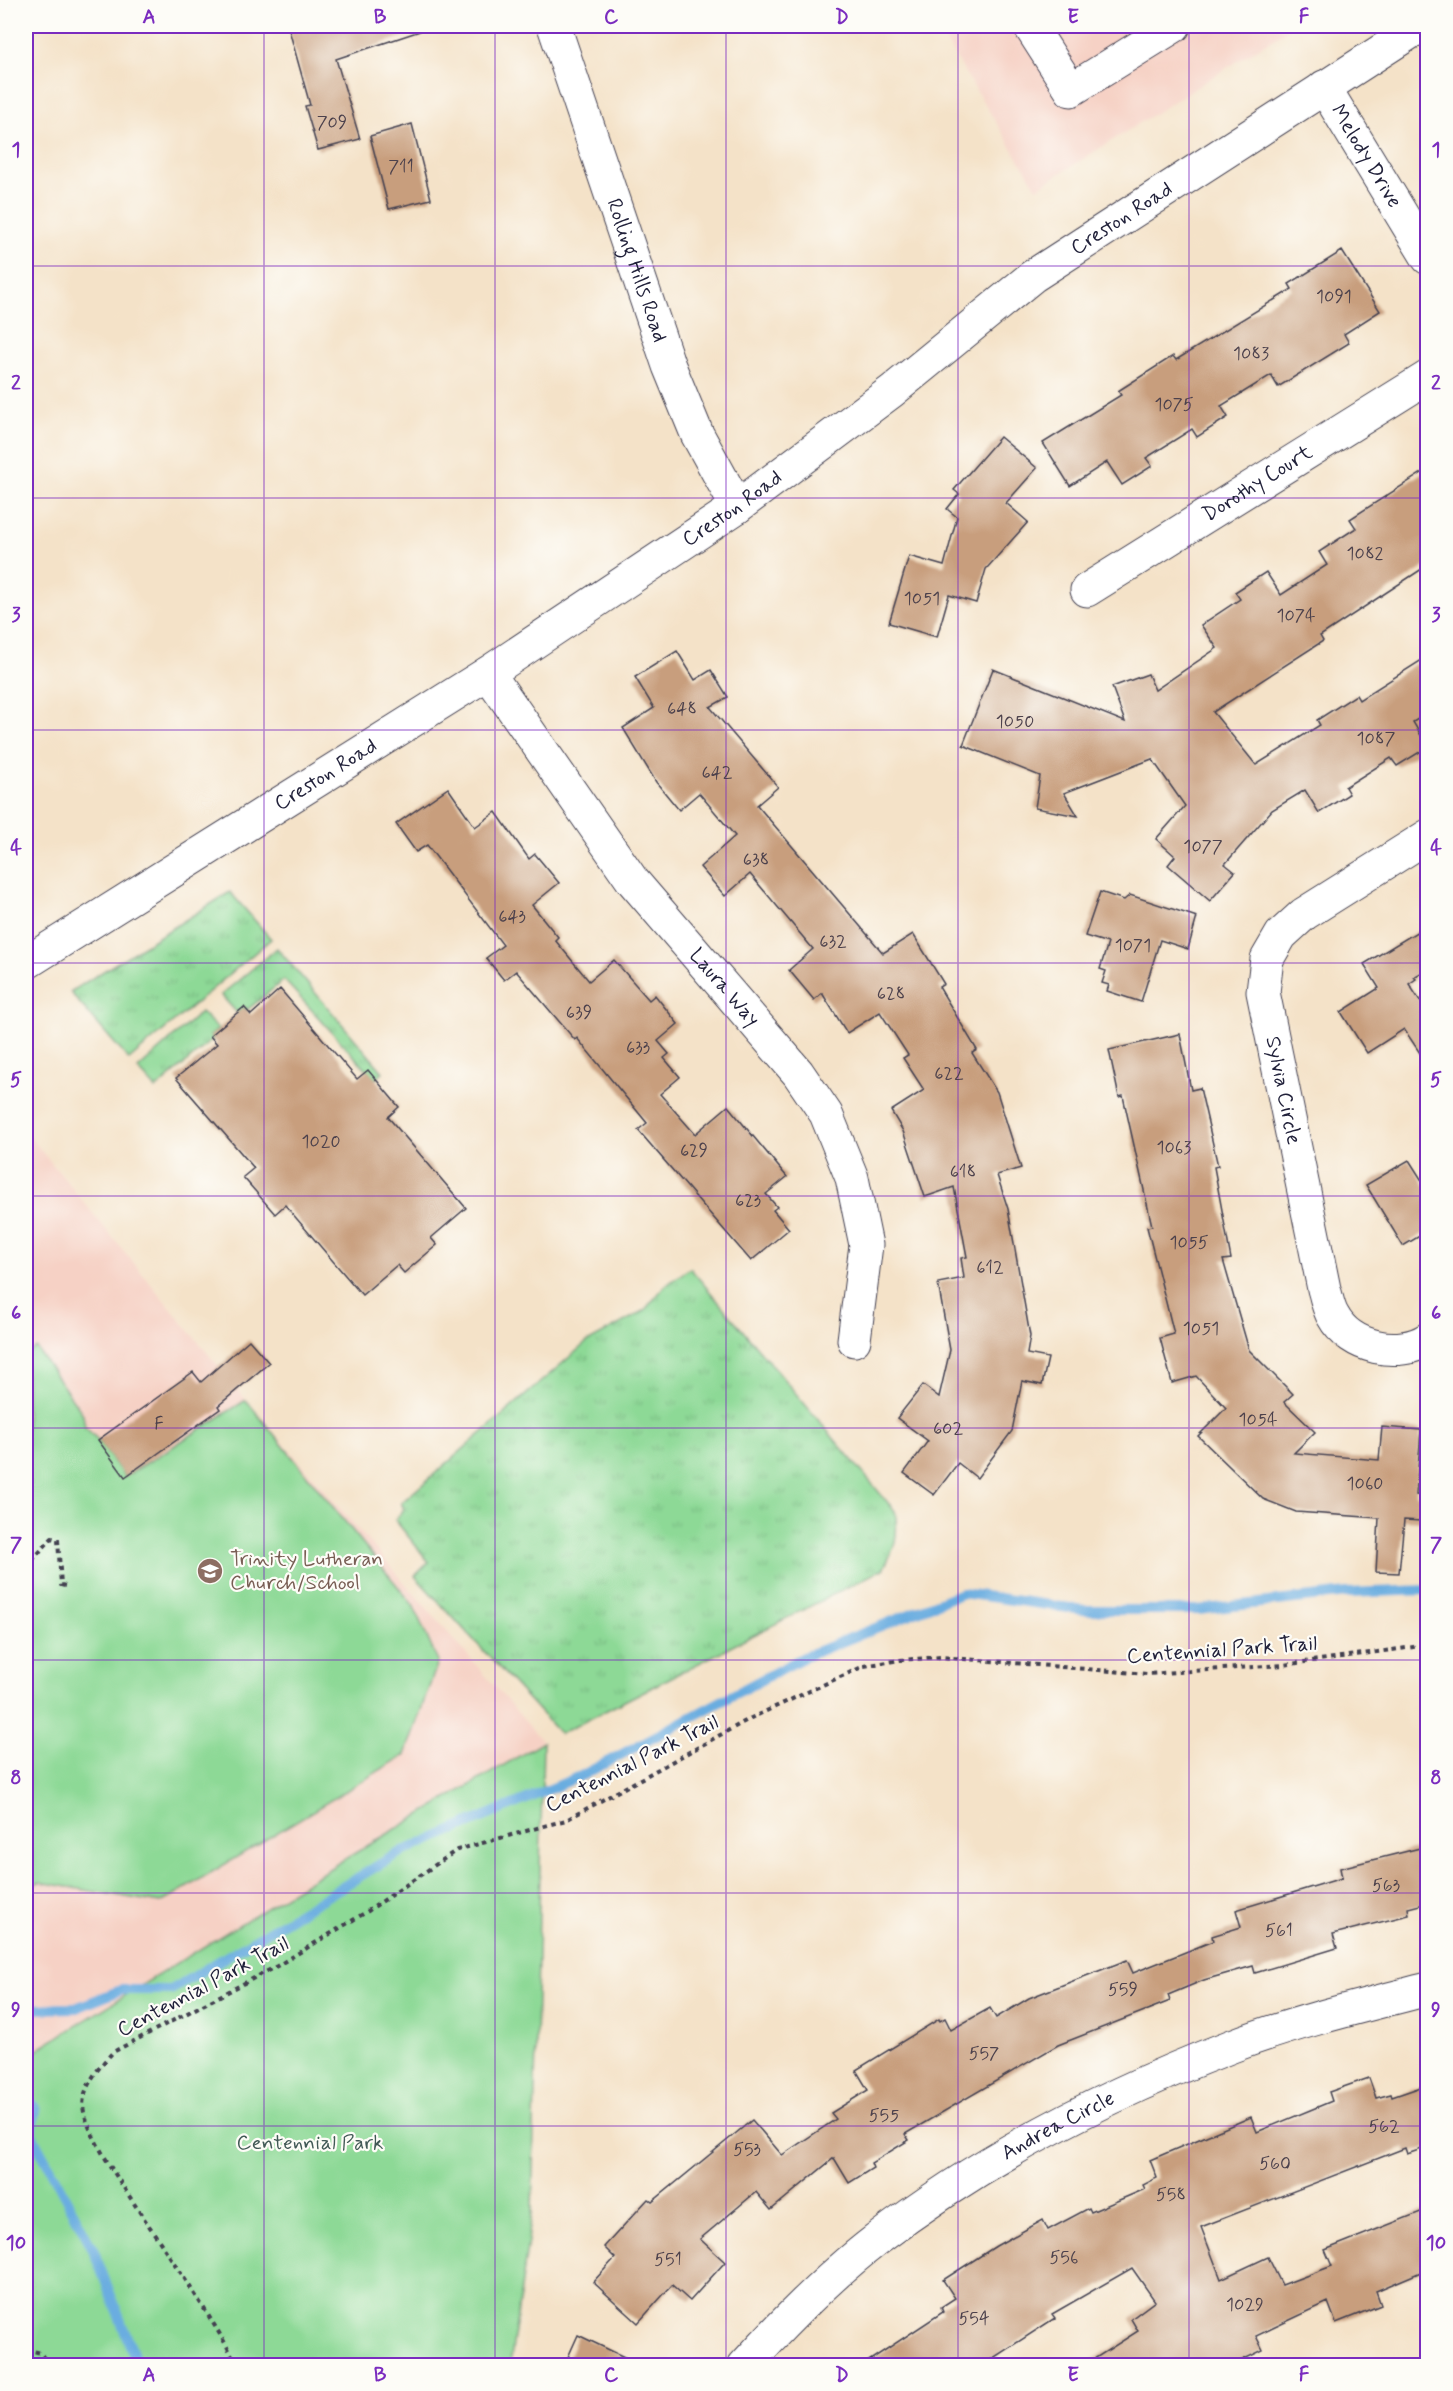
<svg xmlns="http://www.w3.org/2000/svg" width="1453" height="2391" viewBox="0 0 1453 2391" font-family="Mynerve,sans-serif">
<defs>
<pattern id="grass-tufts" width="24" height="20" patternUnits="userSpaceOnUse" patternTransform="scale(1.5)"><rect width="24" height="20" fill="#8dd996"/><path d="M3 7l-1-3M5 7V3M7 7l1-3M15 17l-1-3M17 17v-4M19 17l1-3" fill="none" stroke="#79ba82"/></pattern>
</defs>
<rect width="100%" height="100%" fill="#fdfcf7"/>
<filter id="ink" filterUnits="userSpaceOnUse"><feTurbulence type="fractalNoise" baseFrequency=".0167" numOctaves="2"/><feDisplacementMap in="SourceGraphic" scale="12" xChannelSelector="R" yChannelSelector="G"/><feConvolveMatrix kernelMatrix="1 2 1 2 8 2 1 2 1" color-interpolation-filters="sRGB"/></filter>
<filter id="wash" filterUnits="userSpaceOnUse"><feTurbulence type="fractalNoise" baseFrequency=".008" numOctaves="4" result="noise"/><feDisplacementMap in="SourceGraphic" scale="24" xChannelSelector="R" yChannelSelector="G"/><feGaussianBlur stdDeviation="1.35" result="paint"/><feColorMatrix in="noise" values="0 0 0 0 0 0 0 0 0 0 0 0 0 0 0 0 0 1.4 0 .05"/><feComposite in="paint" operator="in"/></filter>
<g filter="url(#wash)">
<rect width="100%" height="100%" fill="#f4e2c8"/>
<g fill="#f6d1c5">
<polygon points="936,26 1293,26 1037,188"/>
<polygon points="26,1132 246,1400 543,1742 340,1862 26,2057"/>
</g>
<g fill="url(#grass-tufts)" stroke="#587e68" stroke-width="1.5">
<polygon points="230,892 271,939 129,1060 70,992"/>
<polygon points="277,948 383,1072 375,1079 284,980 247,1010 244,1007 237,1013 221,995"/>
<polygon points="201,1012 218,1029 210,1036 213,1039 156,1089 138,1069"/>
<path d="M690,1268l205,243c4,24 0,38 -12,58l-323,165 -145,-158 14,-14 -34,-42 9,-11 -3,-6 186,-161 57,-31 21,-25z"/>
</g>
<g fill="#8dd996" stroke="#587e68" stroke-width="1.5">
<polygon points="36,1348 83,1414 85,1427 98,1440 125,1477 246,1400 413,1605 438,1662 405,1755 161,1903 39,1882 26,1889 26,1354"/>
<polygon points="543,1742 532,2213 510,2365 26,2365 26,2057 340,1862"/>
</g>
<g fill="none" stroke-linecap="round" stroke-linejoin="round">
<g stroke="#6bade0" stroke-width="10">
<polyline points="26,2009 76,2008 121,1990 171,1990 397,1854 583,1775 804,1657 962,1593 1084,1610 1198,1610 1347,1593 1428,1590"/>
<polyline points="26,2094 36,2110 31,2133 93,2249 138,2366"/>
</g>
</g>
<g id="blocks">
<g fill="#c89e7d">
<polygon points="288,26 419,26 420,31 336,59 360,139 318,150 305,106 310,105"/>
<polygon points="412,124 431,199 389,209 370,136"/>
<polygon points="1342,251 1380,311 1344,334 1349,343 1278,387 1271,375 1221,406 1228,417 1197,437 1192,429 1146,458 1152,466 1122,485 1107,462 1070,486 1043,443 1121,395 1118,391 1173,356 1176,360 1292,289 1289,284"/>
<polygon points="1000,437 1037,468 1006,503 1028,522 986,569 976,603 949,595 937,637 889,623 909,556 944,566 957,517 947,509 959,494 954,490"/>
<polygon points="1428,469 1428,565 1320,636 1323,641 1213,712 1256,765 1320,725 1317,720 1356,695 1359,700 1428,656 1428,713 1413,722 1428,747 1397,766 1391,758 1345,787 1349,794 1319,813 1305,790 1272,810 1225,864 1235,872 1210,901 1168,865 1175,856 1156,839 1185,806 1152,759 1064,793 1078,816 1035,808 1040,776 963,745 993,669 1125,722 1112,687 1148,674 1155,690 1217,648 1201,625 1240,599 1235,592 1266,572 1281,595 1327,565 1319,552 1356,528 1350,519"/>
<polygon points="677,651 695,680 711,670 728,697 710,707 778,787 757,805 883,953 913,934 944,984 939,987 977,1050 972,1053 997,1092 1021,1168 997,1175 1008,1209 1030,1336 1027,1354 1048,1358 1042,1385 1022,1381 1012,1431 977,1478 958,1463 934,1495 904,1473 928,1441 897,1418 923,1385 939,1397 950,1350 938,1283 964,1278 961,1258 967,1257 954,1187 925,1197 903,1131 891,1111 924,1090 903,1058 908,1055 880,1012 847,1033 822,993 814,1000 789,970 813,949 750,874 725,896 700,867 735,836 699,793 679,810 656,782 623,728 654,708 635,677"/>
<polygon points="448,788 475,827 496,812 529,859 535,854 559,883 532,905 558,937 555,940 589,981 614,960 649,1000 655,995 678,1024 658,1041 669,1054 664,1058 680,1077 660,1094 695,1134 728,1106 787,1177 766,1194 777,1207 773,1210 789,1229 751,1261 638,1130 647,1123 577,1038 575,1040 516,971 504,980 486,958 503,945 427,845 416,852 396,824"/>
<polygon points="1100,892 1124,900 1130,895 1197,917 1188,949 1160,940 1141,1002 1107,991 1109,985 1102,983 1106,971 1100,969 1108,943 1085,936"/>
<polygon points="1428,925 1428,969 1414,977 1416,979 1409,984 1428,1013 1428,1065 1404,1029 1367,1053 1341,1012 1379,988 1364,964"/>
<polygon points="280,989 357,1079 368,1070 399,1107 388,1117 466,1208 431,1238 437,1245 404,1273 397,1265 362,1295 285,1205 275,1214 243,1177 254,1168 176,1078 217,1044 210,1036 244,1007 251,1015"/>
<polygon points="1180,1034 1191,1090 1200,1088 1218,1166 1214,1167 1231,1259 1223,1260 1249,1350 1293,1394 1284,1402 1315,1432 1294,1453 1379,1460 1382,1427 1421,1430 1416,1495 1423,1496 1421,1521 1404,1520 1399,1573 1376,1572 1379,1518 1296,1512 1263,1499 1198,1436 1226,1408 1196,1376 1172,1383 1160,1338 1174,1334 1147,1227 1152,1226 1123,1096 1119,1097 1109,1050"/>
<polygon points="1409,1160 1428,1190 1428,1231 1403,1246 1366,1185"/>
<polygon points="249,1340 269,1363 218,1406 220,1409 125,1477 98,1440 193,1372 201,1382"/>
<polygon points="1428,1846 1428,1903 1408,1908 1409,1915 1333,1934 1337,1948 1255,1973 1253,1966 1204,1980 1168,1995 1170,2001 1058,2045 905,2134 909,2140 871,2163 873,2168 849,2183 834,2158 771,2210 756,2192 700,2239 725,2262 690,2301 672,2285 638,2323 593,2282 615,2258 604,2247 648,2199 652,2202 752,2120 782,2155 836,2119 831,2113 868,2090 856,2070 939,2019 940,2021 945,2018 951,2030 990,2008 996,2018 1029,1998 1127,1960 1133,1973 1213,1941 1212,1936 1241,1927 1236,1910 1342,1878 1340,1868"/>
<polygon points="1369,2078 1376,2098 1391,2094 1392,2097 1421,2087 1428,2106 1428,2147 1407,2154 1405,2148 1201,2227 1221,2279 1268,2257 1282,2285 1332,2266 1325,2250 1428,2209 1428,2269 1376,2291 1381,2305 1336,2323 1328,2302 1256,2336 1263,2350 1230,2366 1083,2366 1138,2331 1131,2319 1155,2301 1132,2268 1052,2314 1055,2318 981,2366 861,2366 943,2312 941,2307 955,2298 943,2280 996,2246 1043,2220 1048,2230 1089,2208 1091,2212 1145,2189 1143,2185 1157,2178 1150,2160 1251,2117 1257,2132 1332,2101 1329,2092"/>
<polygon points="578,2335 643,2366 564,2366"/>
</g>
</g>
</g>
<g filter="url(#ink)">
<use href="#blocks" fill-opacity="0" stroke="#423f50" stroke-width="1.5"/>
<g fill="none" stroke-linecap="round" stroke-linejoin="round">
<g stroke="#423f50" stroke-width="35">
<g id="minor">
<path id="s1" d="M554,26l115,340 28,68 40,73"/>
<polyline points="1030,26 1071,90 1174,26"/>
<path id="s2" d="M1324,87l104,171"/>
<path id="s3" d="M1087,590l341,-213"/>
<path id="s4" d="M488,673l144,207 166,193 28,41 26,64 14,67 -12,95"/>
<path id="s5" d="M1428,836l-124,78 -23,21 -14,24 -4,33 61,297c3,9 4,19 9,27 17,32 66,42 95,23"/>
<path id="s6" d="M744,2366c41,-45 83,-88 131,-125 107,-82 232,-147 357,-195 63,-24 130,-40 196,-57"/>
</g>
</g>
<g stroke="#423f50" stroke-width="35">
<g id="major">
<path id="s7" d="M26,963l462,-290 249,-166 155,-116 141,-115 387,-250"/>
</g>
</g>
<g stroke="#423f50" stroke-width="4" stroke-dasharray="4.5 4.5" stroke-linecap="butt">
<polyline points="26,1567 52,1538 58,1540 61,1585 65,1586"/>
<polyline points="26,2349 41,2353 51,2366"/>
<path d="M238,2366c-30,-55 -66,-106 -101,-158 -16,-25 -46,-68 -53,-96 -5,-22 15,-45 29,-60l164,-86 91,-55 89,-61 109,-30 185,-102 113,-52 36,-6 41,-3 206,17 136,-9 145,-20"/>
</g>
<use href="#minor" stroke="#fff" stroke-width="33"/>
<use href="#major" stroke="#fff" stroke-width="33"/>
</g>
</g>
<path fill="none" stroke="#7b2cbf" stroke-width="1.5" stroke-opacity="0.55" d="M264,26v2340M495,26v2340M726,26v2340M958,26v2340M1189,26v2340M26,266h1402M26,498h1402M26,730h1402M26,963h1402M26,1196h1402M26,1428h1402M26,1660h1402M26,1893h1402M26,2126h1402"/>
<defs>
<g id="school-disc" transform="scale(1.35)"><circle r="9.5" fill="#8d6e63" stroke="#fdfcf7"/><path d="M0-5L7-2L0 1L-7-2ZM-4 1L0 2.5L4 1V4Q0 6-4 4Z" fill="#fff"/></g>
</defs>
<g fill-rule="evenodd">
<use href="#school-disc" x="210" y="1571"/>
</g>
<g text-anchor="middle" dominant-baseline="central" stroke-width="4.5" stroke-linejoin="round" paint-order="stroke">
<g font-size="18" fill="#4c414c">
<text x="332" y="123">709</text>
<text x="401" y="167">711</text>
<text x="1334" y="297">1091</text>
<text x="1251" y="354">1083</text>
<text x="1174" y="405">1075</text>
<text x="1365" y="554">1082</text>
<text x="922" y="599">1051</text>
<text x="1296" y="616">1074</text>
<text x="682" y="709">648</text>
<text x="1015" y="722">1050</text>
<text x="1376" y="739">1087</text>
<text x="717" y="773">642</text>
<text x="1203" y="847">1077</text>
<text x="756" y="860">638</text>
<text x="512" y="917">643</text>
<text x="833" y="942">632</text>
<text x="1133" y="946">1071</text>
<text x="891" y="994">628</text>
<text x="579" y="1013">639</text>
<text x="638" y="1048">633</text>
<text x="949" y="1074">622</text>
<text x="321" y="1142">1020</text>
<text x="1174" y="1148">1063</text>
<text x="694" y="1151">629</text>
<text x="963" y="1172">618</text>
<text x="748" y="1201">623</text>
<text x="1189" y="1243">1055</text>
<text x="990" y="1268">612</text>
<text x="1201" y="1329">1051</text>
<text x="1258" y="1420">1054</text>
<text x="159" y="1424">F</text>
<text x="948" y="1429">602</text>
<text x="1365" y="1484">1060</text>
<text x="1386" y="1886">563</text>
<text x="1279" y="1931">561</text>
<text x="1123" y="1990">559</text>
<text x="984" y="2054">557</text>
<text x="884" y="2116">555</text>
<text x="1384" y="2127">562</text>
<text x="747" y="2150">553</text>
<text x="1275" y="2164">560</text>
<text x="1171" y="2195">558</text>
<text x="1064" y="2258">556</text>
<text x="668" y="2260">551</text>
<text x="1245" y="2305">1029</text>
<text x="974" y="2319">554</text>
</g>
<g font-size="21" fill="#22223b" stroke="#fdfcf7">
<text stroke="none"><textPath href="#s2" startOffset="81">Melody Drive</textPath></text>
<text stroke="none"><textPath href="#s7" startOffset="1326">Creston Road</textPath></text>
<text stroke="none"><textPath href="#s1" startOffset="258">Rolling Hills Road</textPath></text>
<text stroke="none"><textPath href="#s3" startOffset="201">Dorothy Court</textPath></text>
<text stroke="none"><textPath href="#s7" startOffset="840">Creston Road</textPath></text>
<text stroke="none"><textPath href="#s7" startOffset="354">Creston Road</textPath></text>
<text stroke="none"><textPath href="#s4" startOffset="394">Laura Way</textPath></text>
<text stroke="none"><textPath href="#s5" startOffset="339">Sylvia Circle</textPath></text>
<text transform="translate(1222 1650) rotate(-4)">Centennial Park Trail</text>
<text transform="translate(632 1764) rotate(-27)">Centennial Park Trail</text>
<text transform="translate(203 1987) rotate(-28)">Centennial Park Trail</text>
<text stroke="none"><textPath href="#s6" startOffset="398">Andrea Circle</textPath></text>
</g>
<g font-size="21" fill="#785e54" stroke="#fdfcf7" text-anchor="start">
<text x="230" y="1559">Trinity Lutheran<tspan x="230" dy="24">Church/School</tspan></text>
</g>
<g font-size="21" fill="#425956" stroke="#fdfcf7">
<text x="310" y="2143">Centennial Park</text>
</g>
</g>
<rect width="1453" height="2391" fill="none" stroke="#fdfcf7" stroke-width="66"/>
<rect x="33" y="33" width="1387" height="2325" fill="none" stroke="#7b2cbf" stroke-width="2"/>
<g font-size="20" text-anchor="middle" font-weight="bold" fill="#7b2cbf">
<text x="149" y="23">A</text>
<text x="380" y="23">B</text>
<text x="611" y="23">C</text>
<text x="842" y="23">D</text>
<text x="1073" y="23">E</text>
<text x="1304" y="23">F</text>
<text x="16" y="156">1</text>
<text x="1436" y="156">1</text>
<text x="16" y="389">2</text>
<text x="1436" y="389">2</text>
<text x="16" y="621">3</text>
<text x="1436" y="621">3</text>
<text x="16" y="854">4</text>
<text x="1436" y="854">4</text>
<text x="16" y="1086">5</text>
<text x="1436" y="1086">5</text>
<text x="16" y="1319">6</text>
<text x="1436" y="1319">6</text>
<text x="16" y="1551">7</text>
<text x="1436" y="1551">7</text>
<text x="16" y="1784">8</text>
<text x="1436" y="1784">8</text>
<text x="16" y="2016">9</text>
<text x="1436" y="2016">9</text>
<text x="16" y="2249">10</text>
<text x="1436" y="2249">10</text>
<text x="149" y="2381">A</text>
<text x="380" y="2381">B</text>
<text x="611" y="2381">C</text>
<text x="842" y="2381">D</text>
<text x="1073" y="2381">E</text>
<text x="1304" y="2381">F</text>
</g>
</svg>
